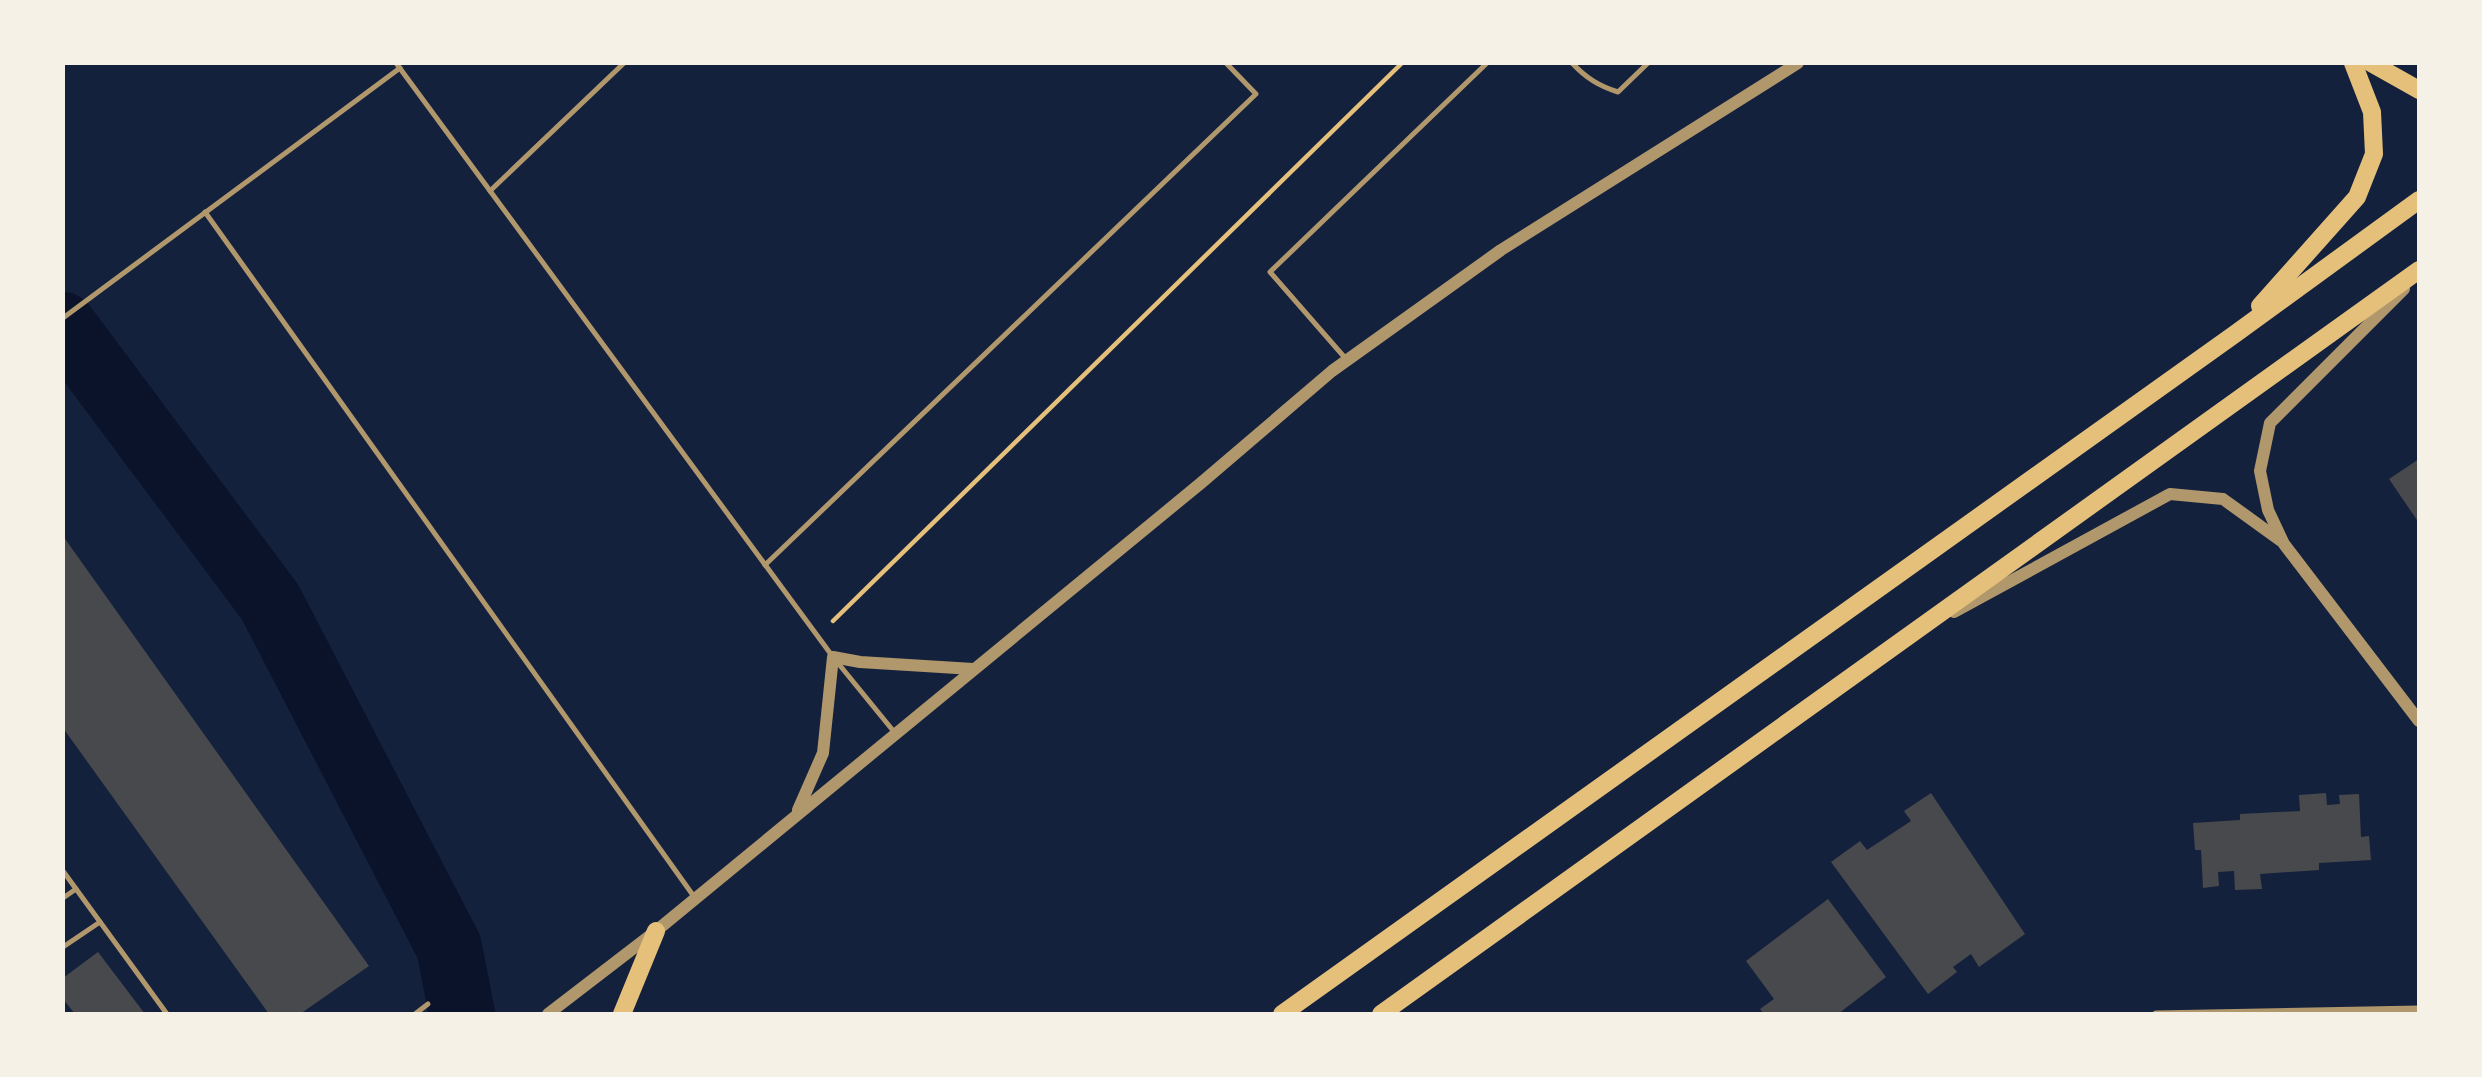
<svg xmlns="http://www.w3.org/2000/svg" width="2482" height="1077" viewBox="0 0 2482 1077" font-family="Helvetica,sans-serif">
<rect width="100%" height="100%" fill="#14213d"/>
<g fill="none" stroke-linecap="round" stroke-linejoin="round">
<polyline stroke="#0b132b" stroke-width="66" points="63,325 270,602 449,947 462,1014"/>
</g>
<g fill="#48494c">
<polygon points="2419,459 2419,523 2389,479"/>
<polygon points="63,536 369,966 300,1014 269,1014 63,728"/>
<polygon points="1931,793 2025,934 1979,967 1971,954 1953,967 1957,972 1928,994 1831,862 1860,841 1867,850 1911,821 1904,811"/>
<polygon points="2326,793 2327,805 2340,804 2339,795 2359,794 2361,837 2369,836 2371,860 2319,863 2319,870 2260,874 2262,889 2235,890 2234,871 2218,872 2219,886 2203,888 2201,850 2195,850 2193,823 2240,820 2240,814 2300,811 2299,795"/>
<polygon points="1828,899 1886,977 1838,1014 1764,1014 1760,1009 1774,999 1746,961"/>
<polygon points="98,952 145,1014 75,1014 63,999 63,978"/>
</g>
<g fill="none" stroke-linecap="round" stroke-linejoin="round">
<polyline stroke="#e5c07b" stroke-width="4.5" points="833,621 1402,63"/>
<g stroke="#b1986c" stroke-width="5">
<polyline points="396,63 833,657 895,733"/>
<path d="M1572,63c14,15 27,23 46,29l30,-29"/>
<polyline points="490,191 624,63"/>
<polyline points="205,212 695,898"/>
<polyline points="63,318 400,68"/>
<polyline points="1346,359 1270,272 1487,63"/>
<polyline points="765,565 1256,94 1226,63"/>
<polyline points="63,871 167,1014"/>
<polyline points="63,898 76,889"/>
<polyline points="63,947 100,922"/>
<polyline points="415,1014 428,1004"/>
</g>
<polyline stroke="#b1986c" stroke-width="7" points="2156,1014 2419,1009"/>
<g stroke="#b1986c" stroke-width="12">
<polyline points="2404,289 2270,423 2260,471 2268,510 2284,544 2419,721"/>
<polyline points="1954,612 2170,494 2223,499 2281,541"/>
<polyline points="798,810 823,753 833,657 860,662 973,669"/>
<polyline points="548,1014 656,931 1201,483 1332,371 1501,250 1798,63"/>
</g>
<g stroke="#e5c07b" stroke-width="18">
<polyline points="2371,63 2419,90"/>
<polyline points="2260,306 2357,197 2374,154 2372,112 2353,63"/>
<polyline points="622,1014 656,931"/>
<polyline points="1282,1014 2235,334 2419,200"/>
<polyline points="1381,1014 2419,270"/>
</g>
</g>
<rect width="2482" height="1077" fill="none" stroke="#f6f1e7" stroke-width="130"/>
</svg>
